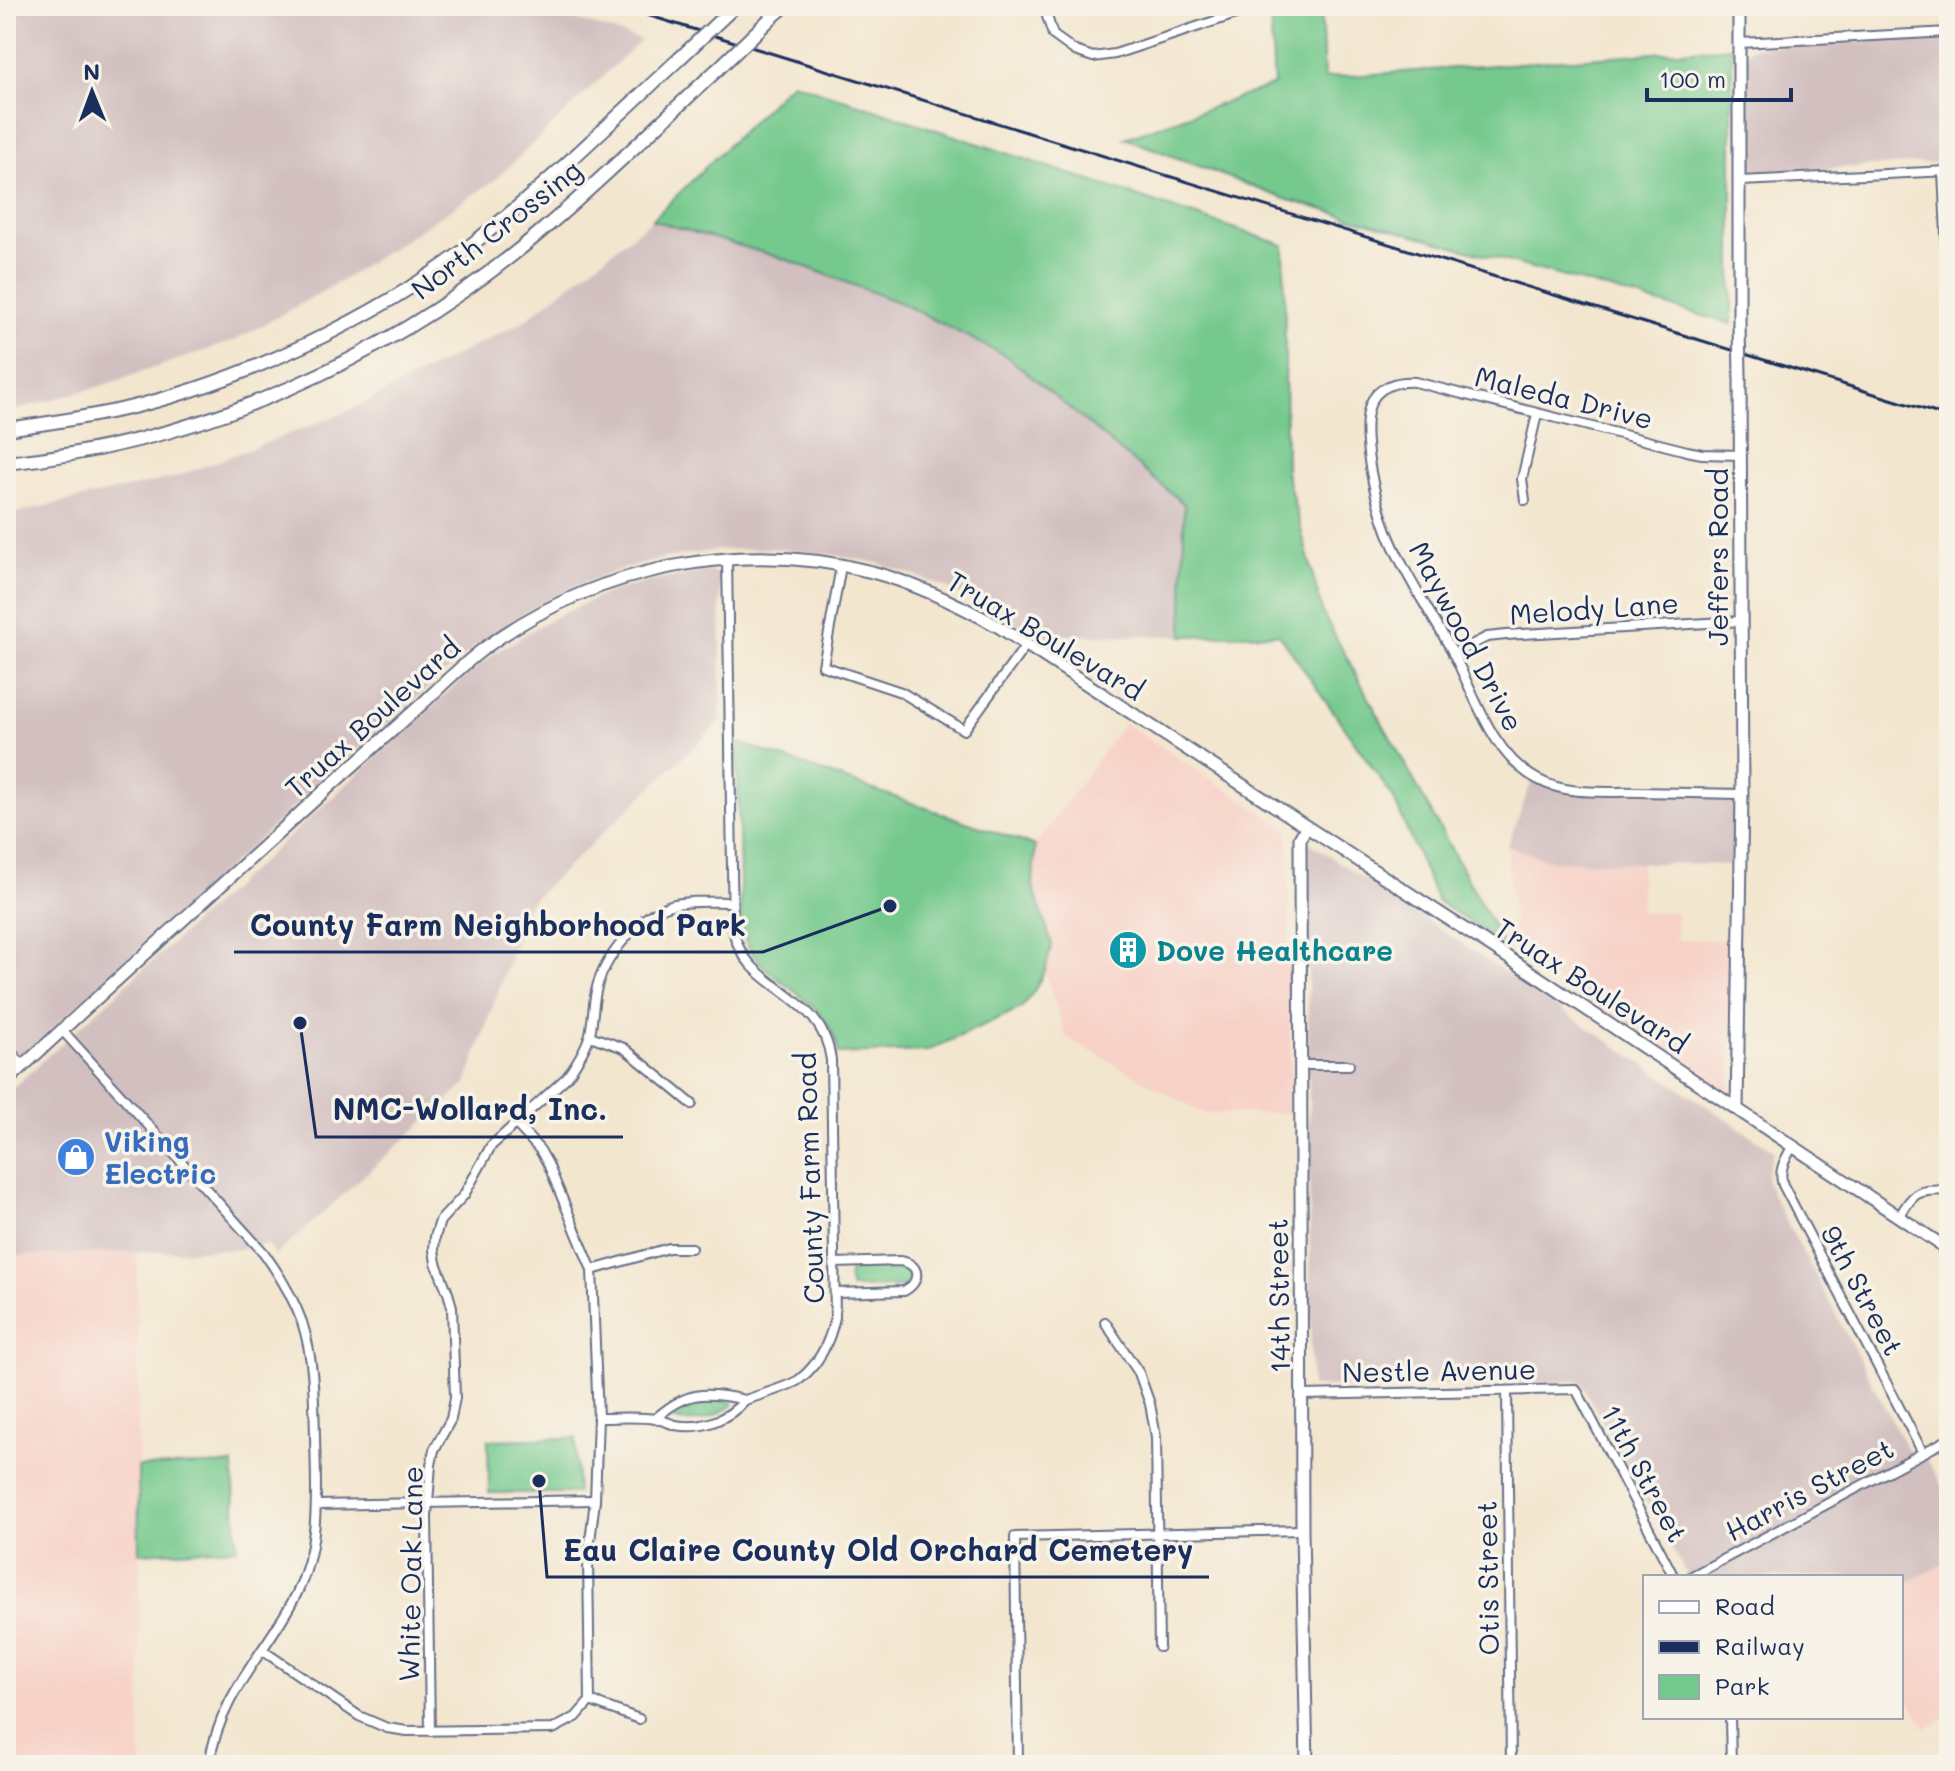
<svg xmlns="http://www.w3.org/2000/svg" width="1955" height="1771" viewBox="0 0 1955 1771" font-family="Mali,sans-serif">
<rect width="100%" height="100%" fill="#f7f3e8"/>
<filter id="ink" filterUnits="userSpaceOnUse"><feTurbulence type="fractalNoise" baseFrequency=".0125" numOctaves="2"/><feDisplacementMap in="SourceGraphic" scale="16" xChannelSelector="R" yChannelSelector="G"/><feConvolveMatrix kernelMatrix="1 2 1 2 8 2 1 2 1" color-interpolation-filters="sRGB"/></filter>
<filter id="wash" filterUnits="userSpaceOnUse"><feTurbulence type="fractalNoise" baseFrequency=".006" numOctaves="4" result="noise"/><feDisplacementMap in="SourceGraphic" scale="32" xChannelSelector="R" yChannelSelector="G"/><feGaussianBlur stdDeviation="1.8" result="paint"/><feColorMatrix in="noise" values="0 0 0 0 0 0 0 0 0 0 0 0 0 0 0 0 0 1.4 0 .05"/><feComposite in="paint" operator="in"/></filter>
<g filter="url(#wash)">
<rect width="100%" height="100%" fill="#f3e6cf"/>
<g fill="#f7d1c7">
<polygon points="1124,723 1283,826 1288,832 1291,1113 1204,1114 1066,1037 1045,971 1052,943 1033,887 1035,846"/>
<polygon points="1507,846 1551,861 1641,862 1641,912 1676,912 1676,940 1733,940 1730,1097 1515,953"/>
<polygon points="137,1252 141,1765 6,1765 6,1256"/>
<polygon points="1949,1561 1949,1716 1926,1729 1901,1686 1901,1586"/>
</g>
<g fill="#d2bfc0">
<polygon points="6,6 531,6 641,40 495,180 343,280 236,340 98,387 11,411 6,410"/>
<polygon points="1949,38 1949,162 1762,172 1751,170 1748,163 1747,54 1749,49 1756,47"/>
<polygon points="652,220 788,260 903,304 1008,357 1184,504 1183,636 1060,635 1049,647 997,615 946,587 878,563 828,554 773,548 719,550 665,558 619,570 567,590 525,612 478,644 333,771 6,1071 6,515 173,478 342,414 524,321"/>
<polygon points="708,571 719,574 720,583 721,721 528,904 466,1084 276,1255 266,1244 243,1249 6,1256 6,1094 459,682 492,655 545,622 605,594 636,584"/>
<polygon points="1533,778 1562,789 1742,794 1741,865 1551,861 1507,846"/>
<polygon points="1307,841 1774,1151 1768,1170 1767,1181 1771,1192 1907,1449 1926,1458 1949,1498 1949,1561 1901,1586 1901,1577 1688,1577 1580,1381 1311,1387"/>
</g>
<g fill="#74c98d" stroke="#487c76" stroke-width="2">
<polygon points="1321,6 1324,78 1732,47 1732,324 1285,199 1125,138 1274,85 1270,11"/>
<polygon points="792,82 1284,245 1286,472 1323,614 1503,944 1437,901 1393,797 1279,634 1183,636 1184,504 1008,357 903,304 788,260 652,220"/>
<path d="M737,742l298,104 -2,41 19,57 -7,27 -11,20 -13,17 -94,43 -88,3c-10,-65 -86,-67 -98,-128z"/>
<path d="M902,1266c7,2 10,7 9,15l-8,6 -52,1c-3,-7 -4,-13 0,-20z"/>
<path d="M697,1399h19l16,3 1,3c-22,14 -43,23 -68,11l1,-2 20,-12z"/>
<polygon points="576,1438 577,1493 489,1493 488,1440"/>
<polygon points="233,1464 237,1548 139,1553 138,1467"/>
</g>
</g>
<g filter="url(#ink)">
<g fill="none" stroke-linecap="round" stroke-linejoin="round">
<g stroke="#676f86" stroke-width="12">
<g id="street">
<polyline points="1046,6 1045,10 1053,35 1075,51 1093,57 1115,54 1260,6"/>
<polyline points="1740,43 1949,32"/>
<polyline points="1943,171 1949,298"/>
<polyline points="1740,181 1949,171"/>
<path d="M1741,455l-39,-1 -15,-3 -272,-69c-18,-1 -38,4 -45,23 -11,30 6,97 17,126 16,41 42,79 64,118 23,43 40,106 86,130 30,17 67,12 101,13 35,1 69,1 104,2"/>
<polyline points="1525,500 1522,479 1537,414"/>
<polyline points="841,566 823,666 901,692 964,730 1026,645"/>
<polyline points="1453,654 1487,637 1506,635 1741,621"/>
<path d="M63,1031l201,222c15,21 29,44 38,69 12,37 12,76 13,115 1,52 6,107 -18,156 -31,61 -77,99 -88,172"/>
<polyline points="590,1036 624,1048 692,1104"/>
<polyline points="6,1047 23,1065"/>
<polyline points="1300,1065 1349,1065"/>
<path d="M1792,1147c-7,13 -14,23 -9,38l140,268"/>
<path d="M1899,1217c17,-28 18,-26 50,-27"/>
<path d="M835,1263l65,-2c21,3 21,21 4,30l-68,2"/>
<polyline points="592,1270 669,1248 691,1248"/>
<polyline points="1105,1322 1139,1373 1150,1404 1156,1437 1159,1647"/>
<polyline points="1507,1391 1511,1765"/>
<polyline points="1302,1395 1576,1389 1674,1577"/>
<path d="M598,1418c19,0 40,-2 58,1 7,1 13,4 19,6 26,5 53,-5 70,-25 14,-5 44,-13 55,-21 20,-16 30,-38 35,-62l-4,-257c-9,-70 -85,-68 -98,-130l-6,-371"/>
<path d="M655,1419c31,-28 50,-28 90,-19"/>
<polyline points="317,1505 595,1500"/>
<polyline points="1690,1577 1949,1439"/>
<polyline points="262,1650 359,1716 387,1728 407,1731 553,1729 576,1717 590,1701 588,1558 595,1500 598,1418 592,1270 548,1164 540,1150 516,1124"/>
<polyline points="590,1701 639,1719"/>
<polyline points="1730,1717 1731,1765"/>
<path d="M430,1731l-3,-216 4,-50 3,-15 17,-31 4,-21 -3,-91 -4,-14 -12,-30 -2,-13 1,-13 5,-16 24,-26 27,-49 76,-69c9,-13 19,-28 23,-43 3,-14 3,-29 6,-43 7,-32 43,-77 75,-86 20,-5 41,-3 61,-3"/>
<polyline points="1018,1765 1015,1537 1302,1530"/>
</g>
</g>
<g stroke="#676f86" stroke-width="15">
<g id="secondary">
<polyline points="1739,325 1739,6"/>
<polyline points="1306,828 1300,838 1302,1530 1307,1765"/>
<path d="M6,1082c96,-90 194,-177 291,-266 41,-38 84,-75 126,-113 20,-19 41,-40 63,-56 110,-80 254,-109 386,-75 45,12 86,32 127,55l533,346 417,277"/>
<polyline points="1737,1109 1742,794 1740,376"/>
</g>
</g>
<g stroke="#676f86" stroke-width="16">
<g id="primary">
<polyline points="771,18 785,6"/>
<path d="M6,429c38,-5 76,-11 114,-19 120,-27 258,-92 355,-168 72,-57 137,-121 204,-183"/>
<path d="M6,463c196,-20 382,-103 532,-229 62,-52 120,-110 179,-164"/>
</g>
</g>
<use href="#street" stroke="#fff" stroke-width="8"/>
<use href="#secondary" stroke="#fff" stroke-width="11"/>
<use href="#primary" stroke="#fff" stroke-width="12"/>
<polyline stroke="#1b2f5e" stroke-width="3" points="618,6 1949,417"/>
<g stroke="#676f86" stroke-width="15" stroke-linecap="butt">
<polyline id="secondary-bridge" points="1739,325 1740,376"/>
</g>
<g stroke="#676f86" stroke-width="16" stroke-linecap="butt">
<g id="primary-bridge">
<polyline points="679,59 734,7"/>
<polyline points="717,70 771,18"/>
</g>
</g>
<use href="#secondary-bridge" stroke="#fff" stroke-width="11"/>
<use href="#primary-bridge" stroke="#fff" stroke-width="12"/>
</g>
</g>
<defs>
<g id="building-disc" transform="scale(2)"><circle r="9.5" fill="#0f9aa8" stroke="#f7f3e8"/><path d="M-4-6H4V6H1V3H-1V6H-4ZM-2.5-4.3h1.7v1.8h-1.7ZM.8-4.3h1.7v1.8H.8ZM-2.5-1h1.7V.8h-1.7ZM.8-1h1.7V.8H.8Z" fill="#fff"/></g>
<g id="shop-disc" transform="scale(2)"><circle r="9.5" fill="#3f7fe0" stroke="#f7f3e8"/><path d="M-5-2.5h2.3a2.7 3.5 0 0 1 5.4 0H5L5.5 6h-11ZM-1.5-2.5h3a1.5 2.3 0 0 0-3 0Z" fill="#fff"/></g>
</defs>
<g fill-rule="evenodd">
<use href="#building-disc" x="1128" y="950"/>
<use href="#shop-disc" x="76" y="1157"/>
</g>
<g text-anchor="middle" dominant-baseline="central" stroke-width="7" stroke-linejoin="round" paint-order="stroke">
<g font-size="28" fill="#1b2f5e" stroke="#f7f3e8">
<text transform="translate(496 229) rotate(-38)">North Crossing</text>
<text transform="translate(1564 397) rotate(14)">Maleda Drive</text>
<text transform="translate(1717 557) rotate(-90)">Jeffers Road</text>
<text transform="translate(1594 608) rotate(-4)">Melody Lane</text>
<text transform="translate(1046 635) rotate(31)">Truax Boulevard</text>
<text transform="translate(1467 636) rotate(62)">Maywood Drive</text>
<text transform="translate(372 717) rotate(-42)">Truax Boulevard</text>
<text transform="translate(1592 985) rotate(33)">Truax Boulevard</text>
<text transform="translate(809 1178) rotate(-92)">County Farm Road</text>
<text transform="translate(1863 1290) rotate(62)">9th Street</text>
<text transform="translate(1278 1296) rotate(-91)">14th Street</text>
<text transform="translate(1439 1370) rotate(-1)">Nestle Avenue</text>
<text transform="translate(1645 1473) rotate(62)">11th Street</text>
<text transform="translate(1809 1489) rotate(-28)">Harris Street</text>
<text transform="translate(410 1574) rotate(-89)">White Oak Lane</text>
<text transform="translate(1487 1578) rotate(-91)">Otis Street</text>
</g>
<g font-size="28" font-weight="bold" fill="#0d838f" stroke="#f7f3e8" text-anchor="start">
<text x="1156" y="950">Dove Healthcare</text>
</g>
<g font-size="28" font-weight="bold" fill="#366cbe" stroke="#f7f3e8" text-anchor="start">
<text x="104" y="1141">Viking<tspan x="104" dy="32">Electric</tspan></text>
</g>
</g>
<path fill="none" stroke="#1b2f5e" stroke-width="3" d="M890 906L763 952H234M300 1023L316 1137H623M539 1481L547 1577H1209"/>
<g fill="#1b2f5e" stroke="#f7f3e8" stroke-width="3">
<circle cx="890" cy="906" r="8"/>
<circle cx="300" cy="1023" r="8"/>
<circle cx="539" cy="1481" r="8"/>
</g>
<g font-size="30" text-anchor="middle" font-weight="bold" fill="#1b2f5e" stroke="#f7f3e8" stroke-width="7" stroke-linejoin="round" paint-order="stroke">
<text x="498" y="936">County Farm Neighborhood Park</text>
<text x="470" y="1120">NMC-Wollard, Inc.</text>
<text x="878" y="1561">Eau Claire County Old Orchard Cemetery</text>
</g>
<rect width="1955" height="1771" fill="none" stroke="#f7f3e8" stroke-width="32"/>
<rect x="1643" y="1575" width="260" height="144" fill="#f7f3e8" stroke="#9fa5b1" stroke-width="2"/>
<rect x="1659" y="1601" width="40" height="12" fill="#ffffff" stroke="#9fa5b1" stroke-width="2"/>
<text x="1715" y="1615" font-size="24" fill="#1b2f5e">Road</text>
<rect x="1659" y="1641" width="40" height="12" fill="#1b2f5e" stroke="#9fa5b1" stroke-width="2"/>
<text x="1715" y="1655" font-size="24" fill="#1b2f5e">Railway</text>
<rect x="1659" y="1675" width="40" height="24" fill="#74c98d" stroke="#9fa5b1" stroke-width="2"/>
<text x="1715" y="1695" font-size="24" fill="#1b2f5e">Park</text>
<g transform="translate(92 92) rotate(359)" stroke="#f7f3e8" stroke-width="6" paint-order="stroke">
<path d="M0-6L14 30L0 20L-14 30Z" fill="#1b2f5e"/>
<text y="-12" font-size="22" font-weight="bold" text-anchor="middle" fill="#1b2f5e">N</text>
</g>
<path d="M1647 88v12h144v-12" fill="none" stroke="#1b2f5e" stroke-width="4"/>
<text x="1659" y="88" font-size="24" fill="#1b2f5e" stroke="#f7f3e8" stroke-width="6" paint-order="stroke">100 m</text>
</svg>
